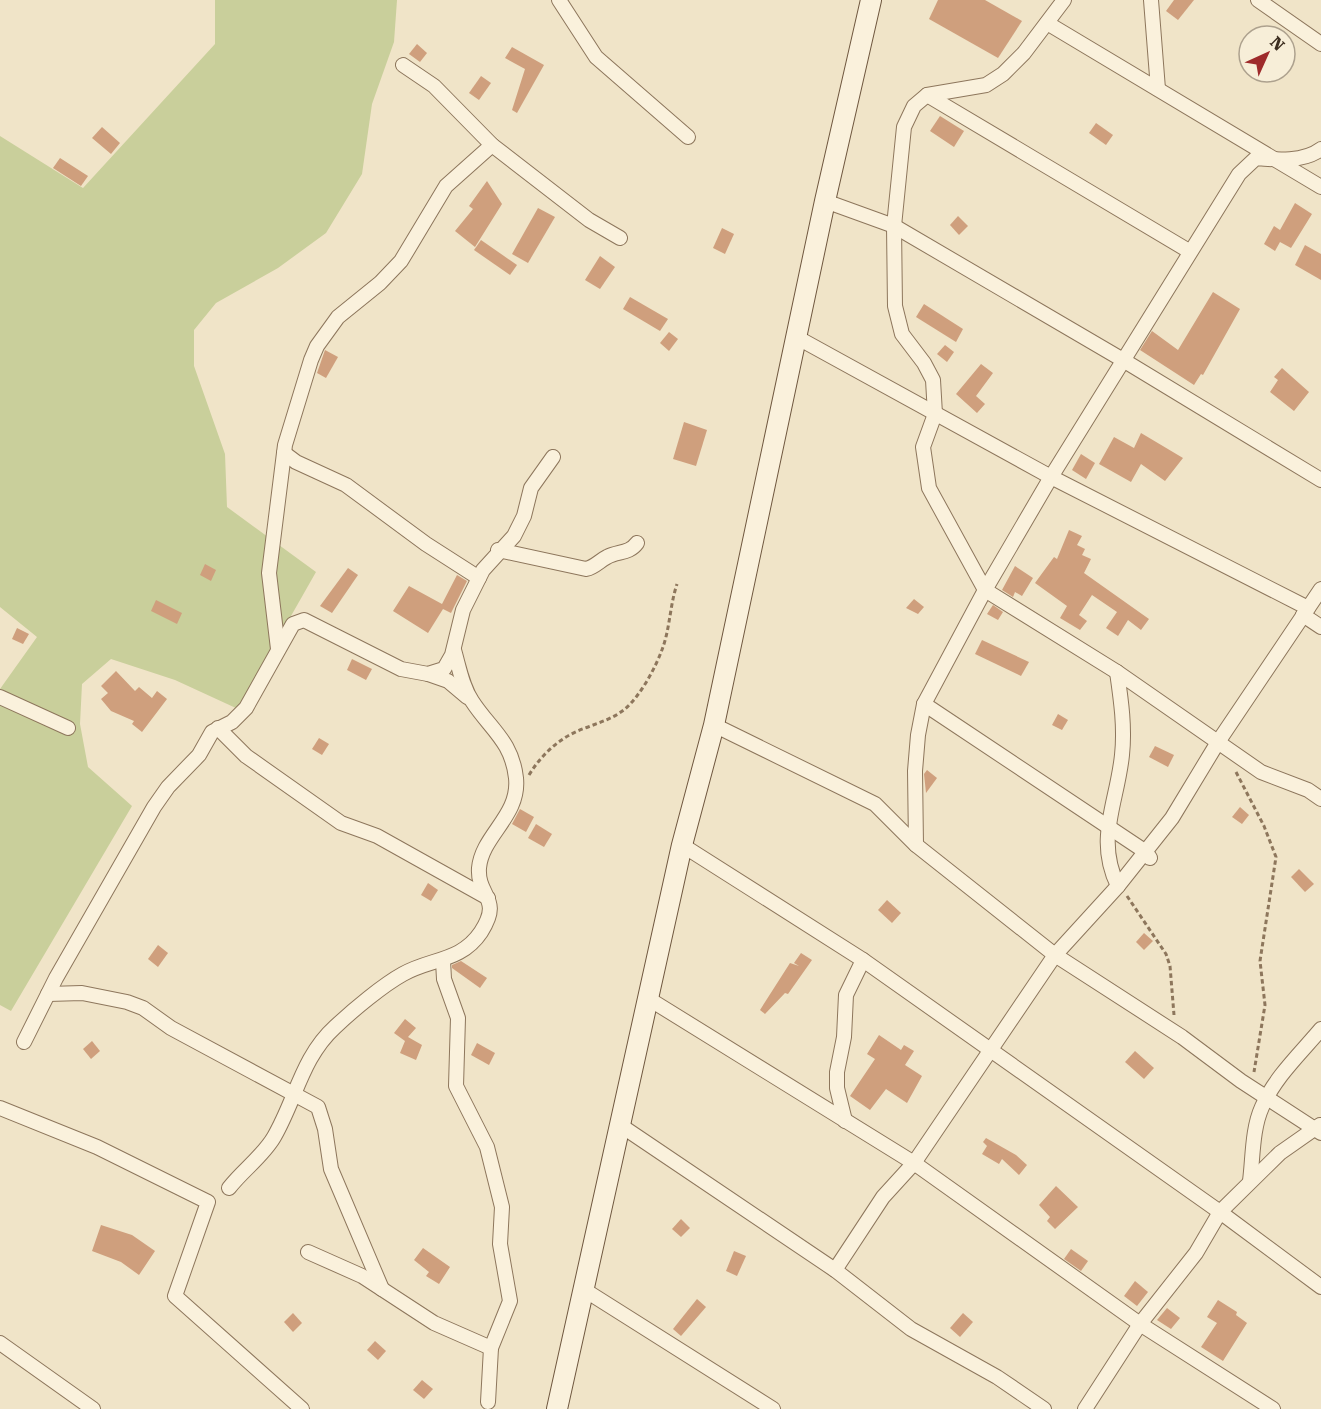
<svg xmlns="http://www.w3.org/2000/svg" width="1321" height="1409" viewBox="0 0 1321 1409" font-family="'Roboto Serif',serif">
<rect width="100%" height="100%" fill="#f0e4c8"/>
<polygon fill="#c9cf9b" points="215,0 397,0 394,42 372,104 362,174 326,233 278,268 216,303 194,330 194,366 225,454 227,507 316,572 238,709 175,680 111,659 82,684 80,724 88,767 132,806 11,1011 0,1005 0,689 37,637 0,607 0,136 83,188 215,44"/>
<g fill="#cf9f7d">
<polygon points="938,0 985,0 1022,21 998,58 929,19"/>
<polygon points="1174,0 1194,0 1178,20 1166,11"/>
<polygon points="417,44 427,53 420,62 409,54"/>
<polygon points="512,47 544,65 517,113 512,110 525,69 505,58"/>
<polygon points="481,76 491,83 479,100 469,93"/>
<polygon points="940,116 964,131 954,147 930,131"/>
<polygon points="1096,123 1113,135 1106,145 1089,133"/>
<polygon points="102,127 120,143 111,154 92,138"/>
<polygon points="60,158 88,176 81,186 53,168"/>
<polygon points="487,181 502,204 475,247 455,231 473,209 469,206"/>
<polygon points="1295,203 1312,214 1291,248 1280,242 1275,251 1264,244 1274,226 1280,230"/>
<polygon points="538,208 555,217 528,263 512,254"/>
<polygon points="958,216 968,226 959,235 950,225"/>
<polygon points="722,228 734,234 725,254 713,248"/>
<polygon points="481,240 517,265 510,275 474,250"/>
<polygon points="1305,245 1321,254 1321,280 1295,265"/>
<polygon points="600,256 615,267 600,289 585,280"/>
<polygon points="1213,292 1240,309 1203,375 1201,374 1194,385 1140,350 1152,331 1178,350"/>
<polygon points="630,297 668,319 660,331 623,309"/>
<polygon points="924,304 963,329 956,342 916,317"/>
<polygon points="669,332 678,339 669,351 660,343"/>
<polygon points="945,345 954,352 947,362 937,354"/>
<polygon points="325,350 338,357 326,378 317,373"/>
<polygon points="981,364 993,373 976,396 985,404 977,413 956,394"/>
<polygon points="1282,368 1309,392 1294,411 1270,392 1278,380 1274,377"/>
<polygon points="684,422 707,430 696,466 673,459"/>
<polygon points="1141,433 1183,458 1165,481 1141,464 1131,482 1099,464 1114,437 1134,448"/>
<polygon points="1081,454 1095,463 1086,479 1072,470"/>
<polygon points="1069,530 1082,536 1077,545 1085,549 1082,555 1091,559 1084,573 1149,619 1141,630 1128,620 1118,636 1106,628 1117,612 1092,595 1079,615 1087,621 1080,630 1060,618 1067,606 1035,583 1054,557 1057,559"/>
<polygon points="205,564 216,570 211,581 200,575"/>
<polygon points="1015,566 1033,578 1022,596 1015,592 1013,597 1002,590"/>
<polygon points="348,568 358,575 332,613 320,606"/>
<polygon points="457,575 467,581 451,613 443,609 428,633 393,611 409,586 442,604"/>
<polygon points="914,599 924,607 918,614 906,608"/>
<polygon points="156,600 182,613 177,624 151,611"/>
<polygon points="993,605 1003,612 998,620 987,614"/>
<polygon points="17,628 29,634 23,644 12,639"/>
<polygon points="982,640 1029,662 1021,676 975,654"/>
<polygon points="352,659 372,669 366,680 347,670"/>
<polygon points="116,671 135,691 139,687 152,698 157,691 167,699 142,732 132,724 134,721 111,711 101,699 108,693 101,686"/>
<polygon points="1058,714 1068,720 1062,730 1052,725"/>
<polygon points="319,738 329,744 322,755 312,749"/>
<polygon points="1155,746 1174,755 1168,767 1149,757"/>
<polygon points="927,770 937,778 926,793 924,774"/>
<polygon points="1240,807 1249,815 1242,824 1232,817"/>
<polygon points="520,809 534,817 526,832 512,824"/>
<polygon points="536,824 552,834 544,847 528,838"/>
<polygon points="1299,869 1314,884 1305,892 1291,877"/>
<polygon points="428,883 438,890 431,901 421,895"/>
<polygon points="887,900 901,913 892,923 878,910"/>
<polygon points="1144,933 1153,941 1144,950 1136,942"/>
<polygon points="158,945 168,953 158,967 148,959"/>
<polygon points="801,953 812,960 788,994 785,993 765,1014 760,1010 790,963 799,966 794,963"/>
<polygon points="461,961 487,978 480,988 452,968 452,965"/>
<polygon points="405,1019 416,1028 408,1037 422,1045 416,1060 400,1053 405,1041 394,1033"/>
<polygon points="879,1035 901,1050 904,1045 914,1051 905,1065 922,1076 907,1103 886,1089 870,1110 850,1096 875,1059 867,1054"/>
<polygon points="92,1041 100,1051 91,1059 83,1049"/>
<polygon points="477,1043 495,1053 489,1065 471,1055"/>
<polygon points="1135,1051 1154,1068 1144,1079 1125,1062"/>
<polygon points="986,1138 1016,1155 1027,1165 1019,1175 1002,1159 999,1164 982,1154 987,1146 983,1142"/>
<polygon points="1056,1186 1078,1207 1055,1229 1047,1221 1050,1217 1039,1205"/>
<polygon points="681,1219 690,1228 681,1237 672,1229"/>
<polygon points="101,1225 132,1235 155,1251 139,1275 121,1262 92,1251"/>
<polygon points="423,1248 450,1267 439,1284 426,1276 429,1272 414,1260"/>
<polygon points="1071,1249 1088,1261 1081,1271 1064,1259"/>
<polygon points="734,1251 746,1256 737,1276 726,1271"/>
<polygon points="1135,1281 1148,1292 1137,1306 1124,1296"/>
<polygon points="697,1299 706,1307 681,1336 673,1329"/>
<polygon points="1218,1300 1237,1312 1236,1315 1247,1323 1223,1361 1201,1347 1217,1323 1207,1317"/>
<polygon points="1167,1308 1180,1318 1171,1329 1157,1320"/>
<polygon points="293,1313 302,1323 293,1332 284,1322"/>
<polygon points="963,1313 973,1322 960,1337 950,1328"/>
<polygon points="375,1341 386,1351 378,1360 367,1350"/>
<polygon points="422,1380 433,1389 424,1399 413,1390"/>
</g>
<g fill="none" stroke-linecap="round" stroke-linejoin="round">
<g stroke="#8d765c" stroke-width="16">
<g id="street">
<polyline points="559,0 596,57 688,137"/>
<polyline points="1064,0 1024,53 1003,74 986,85 927,95 914,106 904,127 894,226 895,306 902,334 924,363 933,380 935,414 923,447 929,488 985,590 1117,672 1261,772 1308,790 1321,799"/>
<polyline points="1151,0 1158,89"/>
<polyline points="1258,0 1321,44"/>
<polyline points="1047,23 1321,187"/>
<polyline points="403,65 434,86 492,145 589,220 620,238"/>
<polyline points="927,95 1189,251"/>
<polyline points="825,201 894,226 1123,360 1321,480"/>
<polyline points="798,338 1051,477 1308,608"/>
<polyline points="284,453 296,462 346,485 426,544 479,578"/>
<path d="M498,550l88,19c9,-2 13,-8 21,-12 11,-6 22,-3 30,-14"/>
<polyline points="1303,615 1321,627"/>
<polyline points="278,649 269,573 285,445 311,360 317,346 338,317 380,283 401,261 446,186 492,145"/>
<path d="M1117,672c4,28 8,55 5,83 -5,49 -27,84 -4,131"/>
<polyline points="428,674 448,681 467,697"/>
<polyline points="0,697 68,728"/>
<polyline points="924,704 1146,852 1150,858"/>
<polyline points="714,725 875,804 916,845 1055,955 1182,1037 1241,1081 1321,1133"/>
<polyline points="218,728 246,756 341,823 377,836 488,898"/>
<polyline points="682,845 863,960 1220,1212 1321,1287"/>
<path d="M916,845l-1,-74 3,-36 6,-31 61,-114 66,-113 188,-303 17,-16c21,2 48,4 65,-9"/>
<polyline points="443,961 444,979 458,1018 456,1086 487,1147 502,1207 500,1244 510,1301 491,1348 488,1402"/>
<polyline points="48,994 82,993 127,1002 143,1008 171,1028 318,1107 325,1129 331,1169 382,1289"/>
<polyline points="649,999 914,1163 1140,1324 1273,1409"/>
<polyline points="24,1042 56,978 154,807 168,787 199,755 212,732 232,722 246,708 293,624 304,620 401,669 428,674 444,669 452,655 463,610 483,570 514,536 524,516 531,488 553,457"/>
<polyline points="0,1108 97,1147 208,1202 175,1296 302,1409"/>
<polyline points="845,1121 837,1088 837,1072 844,1037 846,995 863,960"/>
<polyline points="620,1125 835,1270 911,1329 997,1377 1044,1409"/>
<path d="M1250,1181c3,-23 2,-52 12,-74 13,-30 38,-53 59,-78"/>
<path d="M229,1188c14,-18 34,-32 45,-51 22,-38 28,-80 61,-110 18,-17 48,-42 68,-53 28,-16 58,-12 78,-42 22,-34 -4,-35 -2,-64 3,-33 41,-52 37,-90 -4,-37 -26,-49 -44,-77 -10,-15 -13,-34 -18,-51"/>
<polyline points="308,1252 362,1276 434,1323 491,1348"/>
<polyline points="835,1270 883,1197 914,1163 1055,955 1118,886 1172,818 1218,742 1321,589"/>
<polyline points="583,1289 773,1409"/>
<polyline points="0,1343 93,1409"/>
<polyline points="1085,1409 1140,1324 1196,1253 1220,1212 1280,1153 1320,1125"/>
</g>
</g>
<g stroke="#6f573f" stroke-width="22">
<polyline id="secondary" points="557,1409 682,845 714,725 825,201 871,0"/>
</g>
<g stroke="#8d765c" stroke-width="3" stroke-dasharray="4.5 3" stroke-linecap="butt">
<polyline points="1236,772 1264,826 1276,857 1260,961 1265,1005 1254,1072"/>
<path d="M529,775c14,-23 34,-40 59,-48 13,-5 26,-9 37,-18 16,-14 31,-42 38,-62 7,-20 7,-42 14,-63"/>
<polyline points="1127,896 1166,954 1170,966 1174,1015"/>
</g>
<use href="#street" stroke="#faf1dc" stroke-width="14"/>
<use href="#secondary" stroke="#faf1dc" stroke-width="20"/>
</g>
<g transform="translate(1267 54) rotate(45)"><circle r="28" fill="#f7eed8" stroke="#ada18e" stroke-width="1.5"/>
<path d="M0-4.5L10 22L0 15L-10 22Z" fill="#9e2a2b"/>
<text y="-9" font-size="16" font-weight="bold" text-anchor="middle" fill="#3d2e20">N</text>
</g>
</svg>
